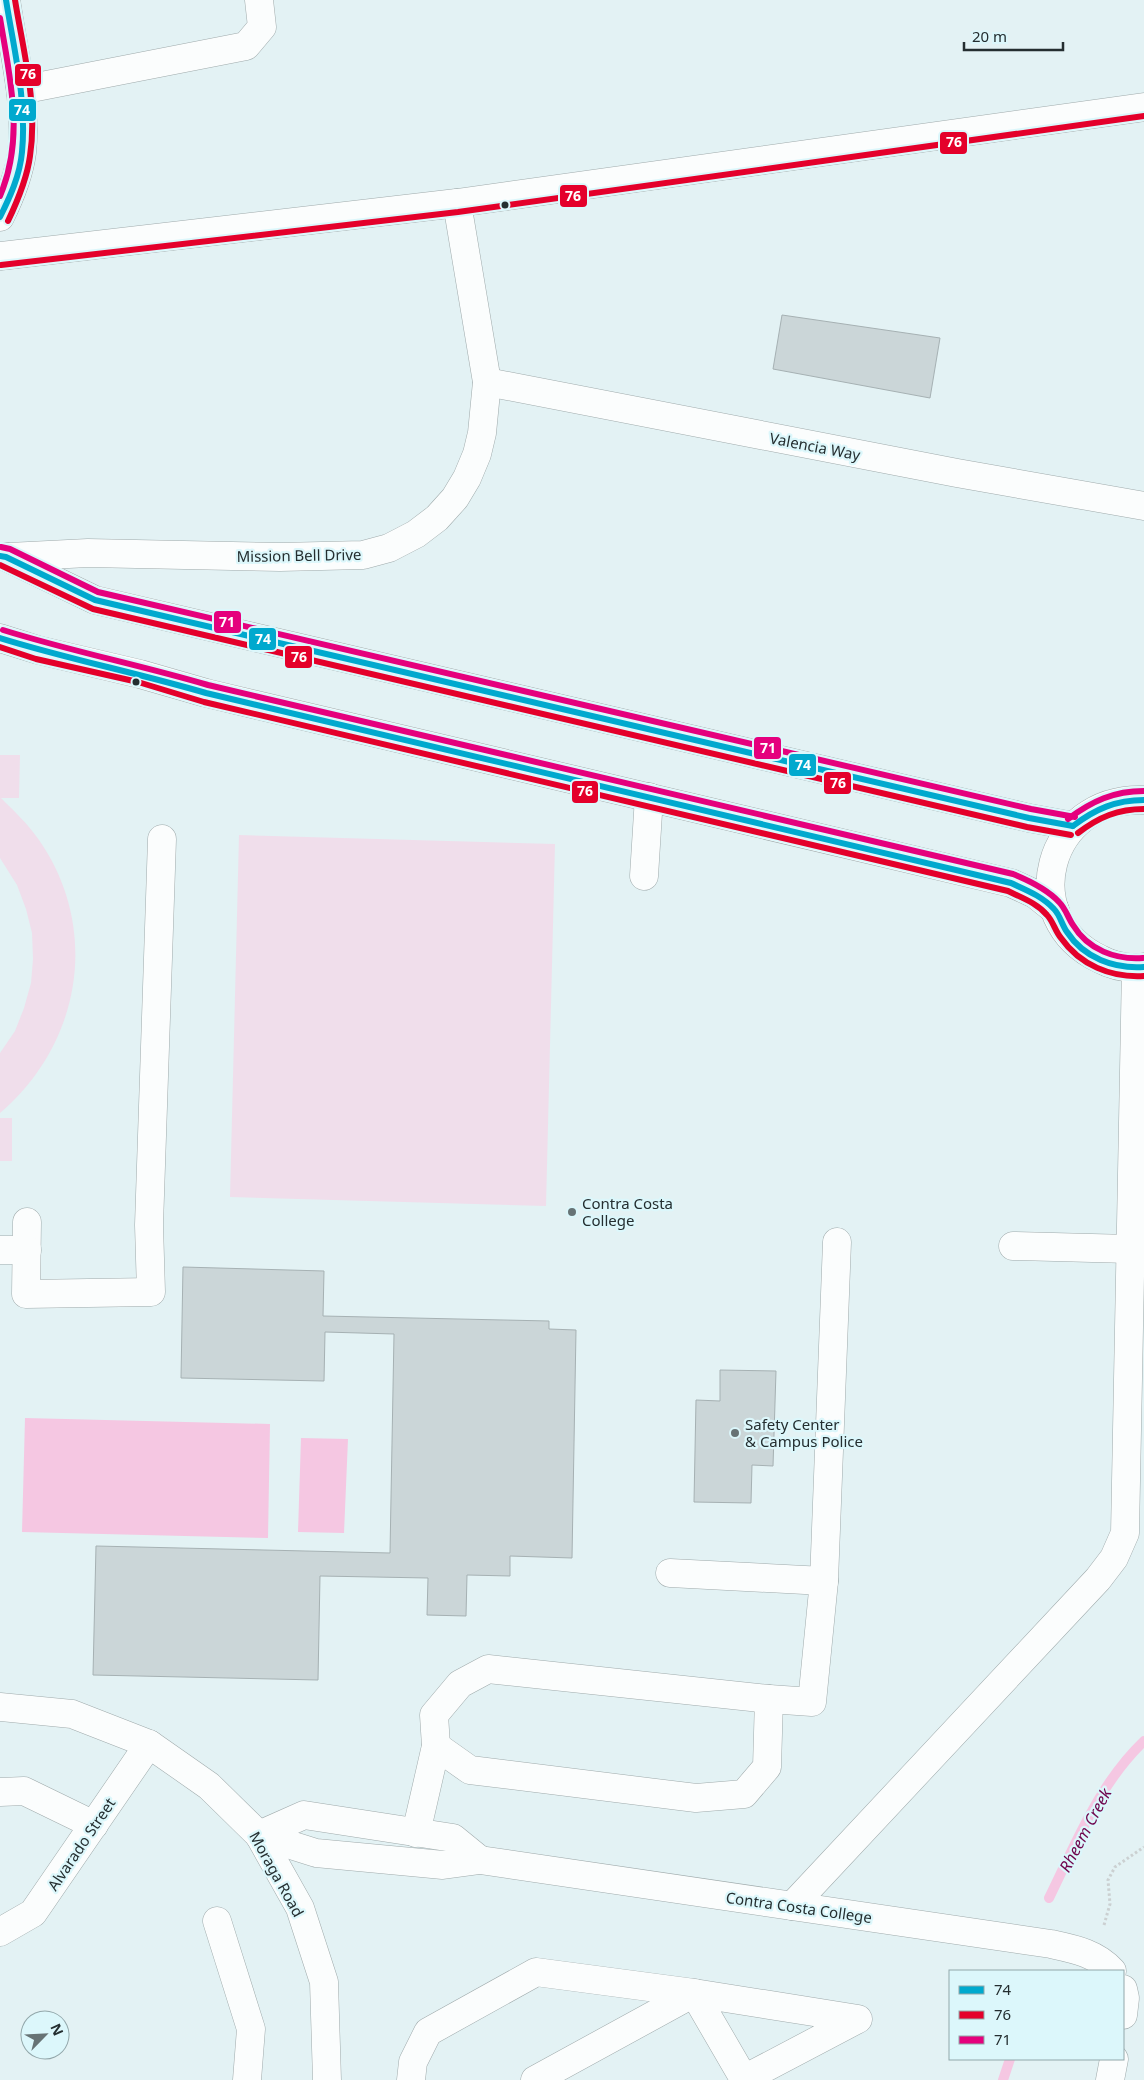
<svg xmlns="http://www.w3.org/2000/svg" width="1144" height="2080" viewBox="0 0 1144 2080" font-family="'Noto Sans',sans-serif">
<rect width="100%" height="100%" fill="#e3f2f4"/>
<g fill="#f0deeb">
<path d="M0,755h20l-1,43h-18c13,13 27,26 38,42 62,89 42,204 -39,273v-60l15,-22 9,-23 7,-25 2,-24 -1,-26 -6,-24 -9,-24 -17,-27z"/>
<polygon points="239,835 555,844 546,1206 230,1197"/>
<rect x="0" y="1118" width="12" height="43"/>
</g>
<g fill="#f5c7e2">
<polygon points="25,1418 270,1424 268,1538 22,1532"/>
<polygon points="301,1438 348,1439 344,1533 298,1532"/>
</g>
<g fill="none" stroke-linecap="round" stroke-linejoin="round">
<g stroke="#f5c7e2" stroke-width="10">
<path d="M1049,1898c27,-55 50,-114 95,-157"/>
<polyline points="1003,2080 1010,2059"/>
</g>
</g>
<g fill="#cbd6d8" stroke="#a6b1b3">
<polygon points="782,315 940,338 930,398 773,369"/>
<polygon points="183,1267 324,1271 323,1316 549,1321 549,1329 576,1330 572,1558 510,1556 510,1576 467,1575 466,1616 427,1615 428,1578 320,1576 318,1680 93,1675 96,1546 390,1553 394,1334 325,1332 324,1381 181,1378"/>
<polygon points="720,1370 776,1371 773,1466 752,1465 751,1503 694,1502 696,1400 720,1401"/>
</g>
<g fill="none" stroke-linecap="round" stroke-linejoin="round">
<g stroke="#9faaab" stroke-width="29">
<g id="minor">
<polyline points="21,90 246,46 262,27 259,0"/>
<path d="M0,217c10,-20 19,-42 22,-65 5,-51 -9,-102 -16,-152"/>
<polyline points="0,256 457,203 1144,107"/>
<polyline points="487,382 957,473 1144,506"/>
<polyline points="6,557 95,600 1029,818 1073,826"/>
<polyline points="9,557 88,553 280,557 363,555 389,548 416,534 437,518 455,498 467,478 477,454 482,433 487,382 457,203"/>
<polyline points="0,638 38,650 140,674 206,693 1011,883 1035,894 1055,910"/>
<path d="M1144,800c-98,-4 -129,119 -44,159 13,7 29,10 44,8"/>
<polyline points="644,876 649,797"/>
<polyline points="27,1222 26,1294 151,1292 149,1225 162,839"/>
<polyline points="1013,1246 1130,1249"/>
<polyline points="0,1250 27,1250"/>
<polyline points="670,1573 824,1581"/>
<polyline points="0,1707 72,1714 149,1744 209,1786 259,1835 300,1908 324,1982 327,2080"/>
<polyline points="436,1746 470,1770 696,1798 744,1794 767,1767 769,1699"/>
<polyline points="0,1792 24,1791 94,1825"/>
<polyline points="416,1833 436,1746 434,1715 460,1684 488,1669 769,1699 812,1702 824,1581 837,1242"/>
<path d="M259,1835l57,18 127,12 37,-5 571,84c23,5 45,9 61,27"/>
<polyline points="259,1835 304,1815 453,1838 480,1860"/>
<polyline points="792,1906 1098,1579 1114,1558 1125,1533 1136,968"/>
<polyline points="217,1921 251,2029 247,2080"/>
<polyline points="0,1932 33,1913 149,1744"/>
<polyline points="1123,1989 1125,1998 1123,2015"/>
<polyline points="411,2080 413,2062 428,2032 536,1972 694,1993 858,2019 744,2079 694,1993"/>
<polyline points="535,2080 694,1993"/>
<polyline points="1110,2080 1114,2059"/>
</g>
</g>
<g stroke="#9faaab" stroke-width="29">
<polyline id="major" points="0,2 6,0"/>
</g>
<polyline stroke="#cbd0d1" stroke-width="3" stroke-dasharray="2.5 2.5" stroke-linecap="butt" points="1104,1925 1110,1904 1108,1880 1115,1867 1144,1847"/>
<use href="#minor" stroke="#fbfdfd" stroke-width="28"/>
<use href="#major" stroke="#fbfdfd" stroke-width="28"/>
<g stroke="#dcf7fb" stroke-width="10">
<g id="bus-1">
<path d="M0,217c10,-20 20,-42 22,-65 5,-51 -8,-102 -16,-152"/>
<polyline points="0,556 6,557 95,600 1029,818 1073,826"/>
<path d="M0,638c68,21 138,35 206,55l805,190c15,7 31,13 43,26 6,6 8,16 13,23 17,26 47,37 77,35"/>
<path d="M1073,826c22,-17 43,-26 71,-26"/>
</g>
</g>
<g stroke="#dcf7fb" stroke-width="10">
<g id="bus-2">
<path d="M8,221c10,-21 19,-42 22,-65 8,-52 -7,-106 -15,-156"/>
<polyline points="1,265 458,212 1144,116"/>
<polyline points="0,565 93,609 1027,827 1071,835"/>
<path d="M0,647l36,12 102,23 66,20 804,189c14,7 29,12 39,24 6,6 8,16 14,23 19,27 50,40 83,38"/>
<path d="M1078,833c21,-16 40,-24 66,-24"/>
</g>
</g>
<g stroke="#dcf7fb" stroke-width="10">
<g id="bus-3">
<path d="M0,18c10,61 25,119 0,178"/>
<polyline points="1,547 10,549 98,592 1031,809 1075,817"/>
<path d="M3,630c67,21 137,35 205,55l805,189c17,7 34,15 46,28 7,7 9,16 14,23 15,25 43,35 70,33"/>
<path d="M1068,819c24,-18 46,-28 76,-28"/>
</g>
</g>
<use href="#bus-1" stroke="#00a9ce" stroke-width="6"/>
<use href="#bus-2" stroke="#e4002b" stroke-width="6"/>
<use href="#bus-3" stroke="#e5007d" stroke-width="6"/>
</g>
<g fill="#242e30" stroke="#dcf7fb" stroke-width="2">
<circle cx="505" cy="205" r="4.5"/>
<circle cx="136" cy="682" r="4.5"/>
</g>
<g fill="#677375" stroke="#dcf7fb" stroke-width="2">
<circle cx="572" cy="1212" r="5"/>
<circle cx="735" cy="1433" r="5"/>
</g>
<g text-anchor="middle" dominant-baseline="central" stroke-width="4.5" stroke-linejoin="round" paint-order="stroke">
<g font-size="15" fill="#242e30" stroke="#dcf7fb">
<text transform="translate(815 446) rotate(11)">Valencia Way</text>
<text transform="translate(299 555) rotate(-1)">Mission Bell Drive</text>
<text transform="translate(81 1844) rotate(-56)">Alvarado Street</text>
<text transform="translate(277 1874) rotate(61)">Moraga Road</text>
<text transform="translate(799 1907) rotate(8)">Contra Costa College</text>
</g>
<g font-size="15" fill="#242e30" stroke="#dcf7fb" text-anchor="start">
<text x="582" y="1203">Contra Costa<tspan x="582" dy="17">College</tspan></text>
<text x="745" y="1424">Safety Center<tspan x="745" dy="17">&amp; Campus Police</tspan></text>
</g>
<g font-size="16" font-style="italic" fill="#6f054d" stroke="#dcf7fb">
<text transform="translate(1085 1830) rotate(-62)">Rheem Creek</text>
</g>
</g>
<g stroke="#dcf7fb" stroke-width="2">
<rect x="14" y="63" width="28" height="24" rx="5" fill="#e4002b"/>
<rect x="8" y="98" width="29" height="24" rx="5" fill="#00a9ce"/>
<rect x="939" y="131" width="29" height="24" rx="5" fill="#e4002b"/>
<rect x="559" y="184" width="29" height="24" rx="5" fill="#e4002b"/>
<rect x="213" y="610" width="29" height="24" rx="5" fill="#e5007d"/>
<rect x="248" y="627" width="29" height="24" rx="5" fill="#00a9ce"/>
<rect x="284" y="645" width="29" height="24" rx="5" fill="#e4002b"/>
<rect x="753" y="736" width="29" height="24" rx="5" fill="#e5007d"/>
<rect x="788" y="753" width="29" height="24" rx="5" fill="#00a9ce"/>
<rect x="823" y="771" width="29" height="24" rx="5" fill="#e4002b"/>
<rect x="571" y="780" width="28" height="24" rx="5" fill="#e4002b"/>
</g>
<g font-size="14" text-anchor="middle" font-weight="bold" fill="#fff">
<text x="28" y="79">76</text>
<text x="22" y="115">74</text>
<text x="954" y="147">76</text>
<text x="573" y="201">76</text>
<text x="227" y="627">71</text>
<text x="263" y="644">74</text>
<text x="299" y="662">76</text>
<text x="768" y="753">71</text>
<text x="803" y="770">74</text>
<text x="838" y="788">76</text>
<text x="585" y="796">76</text>
</g>
<rect x="949" y="1970" width="175" height="90" fill="#dcf7fb" stroke="#92a7aa"/>
<rect x="959" y="1986" width="25" height="8" fill="#00a9ce" stroke="#92a7aa"/>
<text x="994" y="1995" font-size="15" fill="#242e30">74</text>
<rect x="959" y="2011" width="25" height="8" fill="#e4002b" stroke="#92a7aa"/>
<text x="994" y="2020" font-size="15" fill="#242e30">76</text>
<rect x="959" y="2036" width="25" height="8" fill="#e5007d" stroke="#92a7aa"/>
<text x="994" y="2045" font-size="15" fill="#242e30">71</text>
<g transform="translate(45 2035) rotate(66)"><circle r="24" fill="#dcf7fb" stroke="#92a7aa"/>
<path d="M0-4L9 19L0 12L-9 19Z" fill="#677375"/>
<text y="-8" font-size="14" font-weight="bold" text-anchor="middle" fill="#242e30">N</text>
</g>
<path d="M964 42v8h99v-8" fill="none" stroke="#242e30" stroke-width="2.5"/>
<text x="972" y="42" font-size="15" fill="#242e30" stroke="#dcf7fb" stroke-width="4" paint-order="stroke">20 m</text>
</svg>
